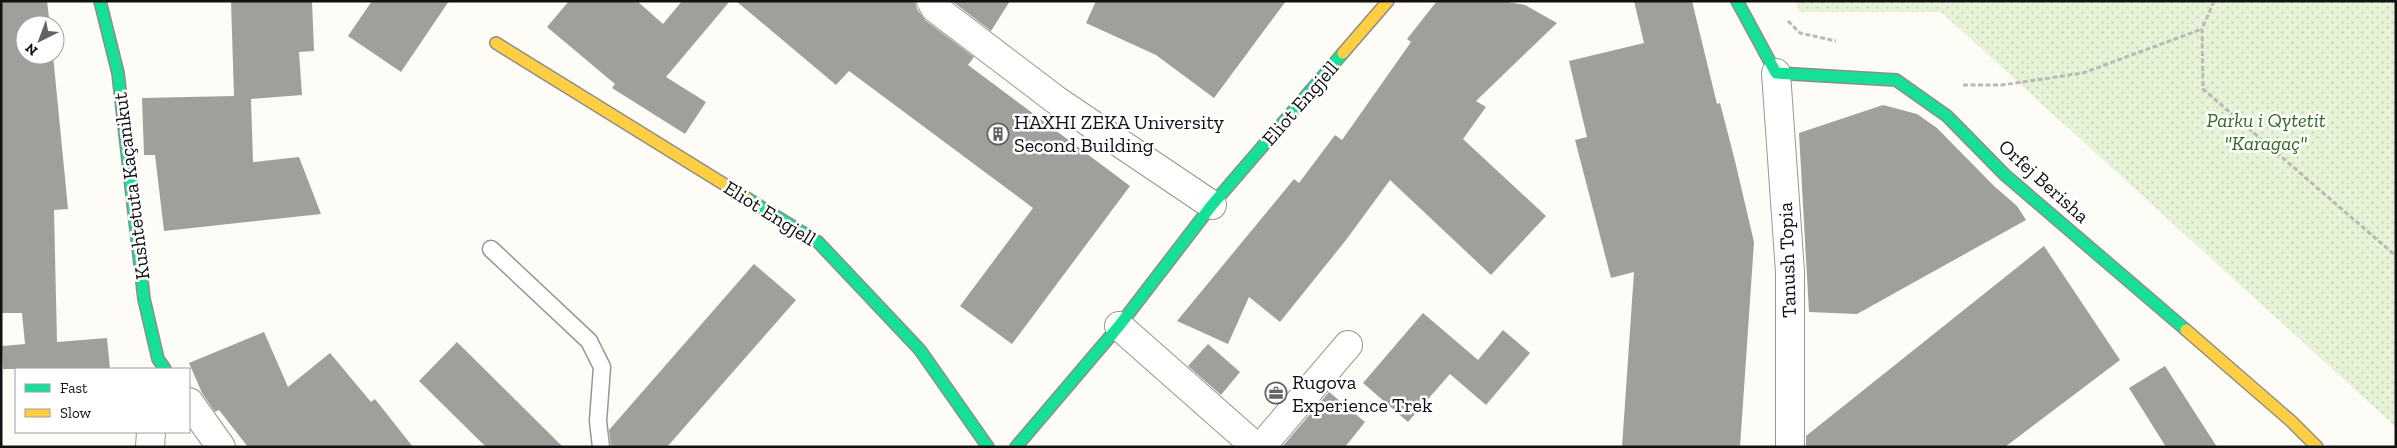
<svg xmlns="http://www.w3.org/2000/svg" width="2397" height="448" viewBox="0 0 2397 448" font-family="'Zilla Slab',serif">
<defs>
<pattern id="park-dots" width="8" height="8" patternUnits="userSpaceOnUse" patternTransform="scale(1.25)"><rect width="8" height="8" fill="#e7f3d7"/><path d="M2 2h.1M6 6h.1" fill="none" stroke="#c5cfb8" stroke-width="1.8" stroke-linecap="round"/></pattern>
</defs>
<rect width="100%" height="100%" fill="#fdfcf7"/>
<polygon fill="url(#park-dots)" points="1795,1 2396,1 2396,427 1941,12 1800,12"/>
<g fill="#a19f9c">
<polygon points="1,1 47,1 50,25 25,25 25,55 53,55 68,209 54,210 57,342 107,338 110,369 3,369 2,346 25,344 22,313 1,313"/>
<polygon points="231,1 312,1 314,51 299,52 302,95 251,99 253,162 299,157 321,214 164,231 155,155 144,155 142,98 234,96"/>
<polygon points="372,1 449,1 401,72 348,36"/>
<polygon points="569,1 637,1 663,24 682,1 730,1 666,77 706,102 685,134 612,88 615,84 547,27"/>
<polygon points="736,1 915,1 917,9 925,20 974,57 968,65 1130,186 1012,344 960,306 1033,208 849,71 836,85"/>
<polygon points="952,1 1010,1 991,31"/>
<polygon points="1096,1 1286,1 1214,98 1156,55 1086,23"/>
<polygon points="1437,1 1502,1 1525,5 1557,23 1476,101 1486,107 1463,139 1546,216 1491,275 1390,180 1346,240 1280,322 1249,297 1228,344 1177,321 1294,179 1299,183 1335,135 1342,140 1411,42 1407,39"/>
<polygon points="1634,1 1692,1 1717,104 1720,103 1735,161 1754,242 1740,447 1622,447 1634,272 1611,278 1575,140 1587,137 1569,61 1644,43"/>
<polygon points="1883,105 1917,114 1937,128 1994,186 2017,206 2026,220 1857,314 1809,312 1799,133"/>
<polygon points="2044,246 2120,360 2005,447 1806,447 1806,436"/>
<polygon points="754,264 796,300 667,447 611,447 609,430"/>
<polygon points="1423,313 1478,360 1503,330 1530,353 1486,405 1450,374 1408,422 1363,383"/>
<polygon points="264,332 288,387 330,353 371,402 375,399 413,447 248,447 219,410 215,412 202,393 189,363"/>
<polygon points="457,342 563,447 486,447 419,381"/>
<polygon points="1208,344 1240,372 1221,395 1188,366"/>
<polygon points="2165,366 2217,447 2166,447 2129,388"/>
<polygon points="1329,392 1365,422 1345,447 1282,447"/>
</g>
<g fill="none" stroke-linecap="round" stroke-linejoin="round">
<g stroke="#979795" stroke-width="19">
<polyline id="lane" points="491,249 589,341 602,367 598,421 601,447"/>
</g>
<g stroke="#979795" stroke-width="30">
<g id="street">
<polyline points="931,1 935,8 1056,100 1212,205"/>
<polyline points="1776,73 1790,272 1790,447"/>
<polyline points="1119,326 1256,447"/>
<polyline points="189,402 221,447"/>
<polyline points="150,447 151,432"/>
<polyline points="1261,447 1348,345"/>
</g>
</g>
<g stroke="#8e8d8b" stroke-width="14">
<g id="fast">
<polyline points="100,1 118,73 144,299 158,359 165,369"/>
<polyline points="1737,1 1776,73 1896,80 1947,116 2005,175 2186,330"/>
<polyline points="748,199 818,242 920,350 988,447"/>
<polyline points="1016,447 1119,326 1212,205 1343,53"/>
</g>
</g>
<g stroke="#8e8d8b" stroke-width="14">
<g id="slow">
<polyline points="496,43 748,199"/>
<polyline points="1343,53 1388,1"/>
<polyline points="2186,330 2291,421 2317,447"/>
</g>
</g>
<g stroke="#b9b9b8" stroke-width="3" stroke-dasharray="5 2.5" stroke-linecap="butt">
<polyline points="2214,1 2202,29 2203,89 2396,256"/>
<polyline points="1788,21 1800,33 1836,41"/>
<polyline points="1963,85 2002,85 2083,73 2202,29"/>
</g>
<use href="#lane" stroke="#fffffe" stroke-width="16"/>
<use href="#street" stroke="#fffffe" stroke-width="28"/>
<use href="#fast" stroke="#16e098" stroke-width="11"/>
<use href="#slow" stroke="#ffcf43" stroke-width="11"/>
</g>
<defs>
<g id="building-ring" transform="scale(1.125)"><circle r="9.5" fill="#fff" stroke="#646362" stroke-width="1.5"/><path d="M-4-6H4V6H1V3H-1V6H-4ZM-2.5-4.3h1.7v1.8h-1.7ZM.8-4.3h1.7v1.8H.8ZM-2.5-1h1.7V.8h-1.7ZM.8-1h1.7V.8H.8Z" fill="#646362"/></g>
<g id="office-ring" transform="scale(1.125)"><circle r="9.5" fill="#fff" stroke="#646362" stroke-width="1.5"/><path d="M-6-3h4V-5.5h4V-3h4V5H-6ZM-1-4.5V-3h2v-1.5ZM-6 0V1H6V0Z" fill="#646362"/></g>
</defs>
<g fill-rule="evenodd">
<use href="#building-ring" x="998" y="134"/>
<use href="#office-ring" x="1276" y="393"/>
</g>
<g text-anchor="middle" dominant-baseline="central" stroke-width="5" stroke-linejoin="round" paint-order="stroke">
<g font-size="20" fill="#111" stroke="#fff">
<text transform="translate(1300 103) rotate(-49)">Eliot Engjell</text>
<text transform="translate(2044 181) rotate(42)">Orfej Berisha</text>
<text transform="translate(131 186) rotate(-97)">Kushtetuta Kaçanikut</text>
<text transform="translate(770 213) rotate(32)">Eliot Engjell</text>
<text transform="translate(1787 260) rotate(-92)">Tanush Topia</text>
</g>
<g font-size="20" font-style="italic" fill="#2f6b1f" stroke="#fff">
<text x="2266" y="120">Parku i Qytetit<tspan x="2266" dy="23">"Karagaç"</tspan></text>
</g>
<g font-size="20" fill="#111" stroke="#fff" text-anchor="start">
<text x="1014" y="122">HAXHI ZEKA University<tspan x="1014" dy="23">Second Building</tspan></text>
<text x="1292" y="382">Rugova<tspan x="1292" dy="23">Experience Trek</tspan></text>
</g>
</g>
<rect width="2397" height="448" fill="none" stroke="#111111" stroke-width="5"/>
<rect x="15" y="368" width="175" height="65" fill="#ffffff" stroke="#a0a0a0"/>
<rect x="25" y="384" width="25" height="8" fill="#16e098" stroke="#a0a0a0"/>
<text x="60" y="393" font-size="15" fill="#111111">Fast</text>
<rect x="25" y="409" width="25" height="8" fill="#ffcf43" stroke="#a0a0a0"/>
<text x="60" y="418" font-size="15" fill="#111111">Slow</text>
<g transform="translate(40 40) rotate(222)"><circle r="24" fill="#ffffff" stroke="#a0a0a0"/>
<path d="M0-4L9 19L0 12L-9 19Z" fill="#646362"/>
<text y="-8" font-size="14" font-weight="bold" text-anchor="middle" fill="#111111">N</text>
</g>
</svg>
